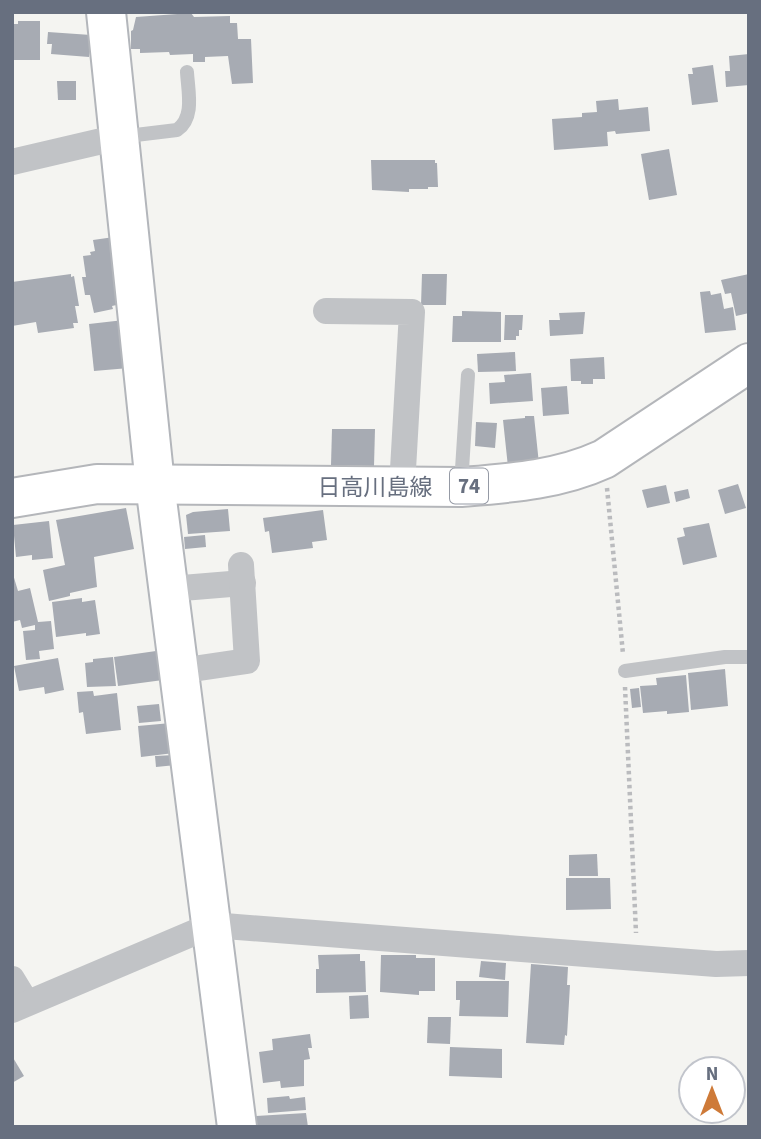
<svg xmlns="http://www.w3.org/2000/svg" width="761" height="1139" viewBox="0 0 761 1139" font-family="'Source Sans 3','Noto Sans JP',sans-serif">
<rect width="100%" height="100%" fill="#f4f4f1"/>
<g fill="#a7abb3">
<polygon points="191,13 194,17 230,16 230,23 237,23 238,39 251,39 253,83 232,84 228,56 205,57 205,62 193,62 193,54 170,55 169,52 140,53 140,49 131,49 131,31 133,30 136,17"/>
<polygon points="18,21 40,21 40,60 12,60 12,24 18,24"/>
<polygon points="48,32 91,35 89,57 51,54 52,44 47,44"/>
<polygon points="749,54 749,85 726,87 725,71 730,71 729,56"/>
<polygon points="713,65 718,102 692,105 688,74 693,74 692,68"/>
<polygon points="57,81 76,81 76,100 58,100"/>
<polygon points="618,99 619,110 648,107 650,131 616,134 615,131 607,132 608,146 554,150 552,119 582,117 582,113 597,112 596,101"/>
<polygon points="669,149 677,195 649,200 641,154"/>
<polygon points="371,160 435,160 435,163 437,163 438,187 428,187 428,189 409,189 409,192 372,190"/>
<polygon points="114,237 121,304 112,306 113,309 94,313 90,295 85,295 82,277 86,277 83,256 91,255 90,252 95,251 93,240"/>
<polygon points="71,274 71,277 74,276 79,306 75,306 78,323 73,323 74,328 38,333 36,322 12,326 12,282"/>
<polygon points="422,274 447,274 446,305 421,305"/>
<polygon points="749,274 749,313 736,316 731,293 725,294 721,280"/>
<polygon points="710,291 711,295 721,293 724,309 733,307 736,330 705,333 700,292"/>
<polygon points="462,311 501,312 501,342 452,342 453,316 462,316"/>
<polygon points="585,312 583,334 550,336 549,320 560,320 559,313"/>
<polygon points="505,315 523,315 522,330 519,330 519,336 516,336 516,340 504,340"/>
<polygon points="124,320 129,368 94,371 89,324"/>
<polygon points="515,352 516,371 478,372 477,354"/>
<polygon points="604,357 605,379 593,379 593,384 581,384 581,381 571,381 570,359"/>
<polygon points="531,373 533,401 490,404 489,383 505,382 504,375"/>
<polygon points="567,386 569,414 543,416 541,388"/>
<polygon points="525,416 534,416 539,464 508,467 503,420 525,418"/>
<polygon points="476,422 497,423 495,448 475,446"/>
<polygon points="332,429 375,429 374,466 331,465"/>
<polygon points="738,484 746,508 725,514 718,490"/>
<polygon points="666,485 670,503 647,508 642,490"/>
<polygon points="688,489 690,498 676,502 674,492"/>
<polygon points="126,508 134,549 94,557 97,587 70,593 70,596 49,601 43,570 65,565 56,520"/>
<polygon points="228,509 230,531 188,534 186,515 193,512"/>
<polygon points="323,510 327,540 312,542 313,548 272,553 269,531 265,532 263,518"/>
<polygon points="49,521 53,558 32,560 32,555 16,557 13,525"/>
<polygon points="709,523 717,557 683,565 677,538 685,536 683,528"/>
<polygon points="205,535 206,547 185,549 184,537"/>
<polygon points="12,571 18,591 30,588 38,622 51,621 54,649 39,651 40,659 26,660 23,631 35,630 35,625 22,628 20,620 12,622"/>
<polygon points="82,598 82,602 95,600 100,634 86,636 86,633 56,637 52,602"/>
<polygon points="156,651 163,680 118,686 114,657"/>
<polygon points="113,657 116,686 87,687 85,663 93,662 93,659"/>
<polygon points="58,658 64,690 45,694 44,687 19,691 14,666"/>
<polygon points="725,669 728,706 691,710 688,673"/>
<polygon points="686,675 689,712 667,714 667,711 643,713 640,686 657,685 656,678"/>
<polygon points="639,688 641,707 632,708 630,689"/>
<polygon points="93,691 94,696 117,693 121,730 86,734 83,712 79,713 77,692"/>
<polygon points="159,704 161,721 139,723 137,706"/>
<polygon points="171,723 174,753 141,757 138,726"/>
<polygon points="175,755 176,765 156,767 155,756"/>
<polygon points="597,854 598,876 569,876 569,855"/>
<polygon points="566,878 610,878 611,909 566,910"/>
<polygon points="360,954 360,961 365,961 366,992 316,993 316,969 319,969 318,955"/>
<polygon points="381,955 416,955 416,958 435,958 435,991 419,991 419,995 380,992"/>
<polygon points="481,961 506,963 505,980 479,977"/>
<polygon points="531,964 568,967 567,985 570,985 567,1036 565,1035 564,1045 526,1043"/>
<polygon points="456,981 509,981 508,1017 459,1016 460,1000 456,1000"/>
<polygon points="368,995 369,1018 350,1019 349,996"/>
<polygon points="428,1017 451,1017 450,1044 427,1043"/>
<polygon points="310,1034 312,1048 308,1048 310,1059 304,1060 304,1086 281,1088 280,1081 263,1083 259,1052 273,1050 272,1039"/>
<polygon points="450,1047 502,1049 502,1078 449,1076"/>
<polygon points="12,1056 24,1076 12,1083"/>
<polygon points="289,1096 290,1099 305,1097 306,1110 268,1113 267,1098"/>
<polygon points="306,1113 308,1127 257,1127 256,1116"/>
</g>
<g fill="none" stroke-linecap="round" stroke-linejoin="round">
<g stroke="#b3b6bb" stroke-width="42">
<polyline id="secondary" points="106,12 155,484 237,1127"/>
</g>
<g stroke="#b4b6ba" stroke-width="42">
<path id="primary" d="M12,498l85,-14 364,3c50,-4 97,-7 143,-28l145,-96"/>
</g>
<g stroke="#babbbe" stroke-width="4.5" stroke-dasharray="3.5 3.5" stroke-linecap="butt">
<polyline points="607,488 623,654"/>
<polyline points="625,687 636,933"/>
</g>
<g stroke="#c1c3c6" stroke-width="14">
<path d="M119,137l58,-7c18,-12 11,-39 10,-58"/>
<polyline points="461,485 468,375"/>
<polyline points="625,671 725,657 749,657"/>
</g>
<g stroke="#c1c3c6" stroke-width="26">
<polyline points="12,162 119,137"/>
<polyline points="326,311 412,312 402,487"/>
<polyline points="170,589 243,583"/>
<polyline points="179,671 247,661 241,565"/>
<polyline points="12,979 26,1002"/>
<polyline points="12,1010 212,925 637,958 716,964 749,963"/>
</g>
<use href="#secondary" stroke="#fff" stroke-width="38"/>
<use href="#primary" stroke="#fff" stroke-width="38"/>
</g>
<g text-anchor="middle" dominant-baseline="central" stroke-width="7" stroke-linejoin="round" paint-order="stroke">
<rect fill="#fff" stroke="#959aa5" stroke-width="2" x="450" y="468.5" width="38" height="35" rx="5"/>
<g font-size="21" font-weight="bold" fill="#676f7f">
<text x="469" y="486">74</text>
</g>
<g font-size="23" fill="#676f7f" stroke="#fff">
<text x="375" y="487">日高川島線</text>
</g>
</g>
<rect width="761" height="1139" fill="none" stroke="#676f7f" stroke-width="28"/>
<g transform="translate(712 1090)"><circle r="33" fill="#ffffff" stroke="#c2c5cc" stroke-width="2"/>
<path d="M0-5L12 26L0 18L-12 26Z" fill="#ce7a38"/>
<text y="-10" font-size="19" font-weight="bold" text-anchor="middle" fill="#676f7f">N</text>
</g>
</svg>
